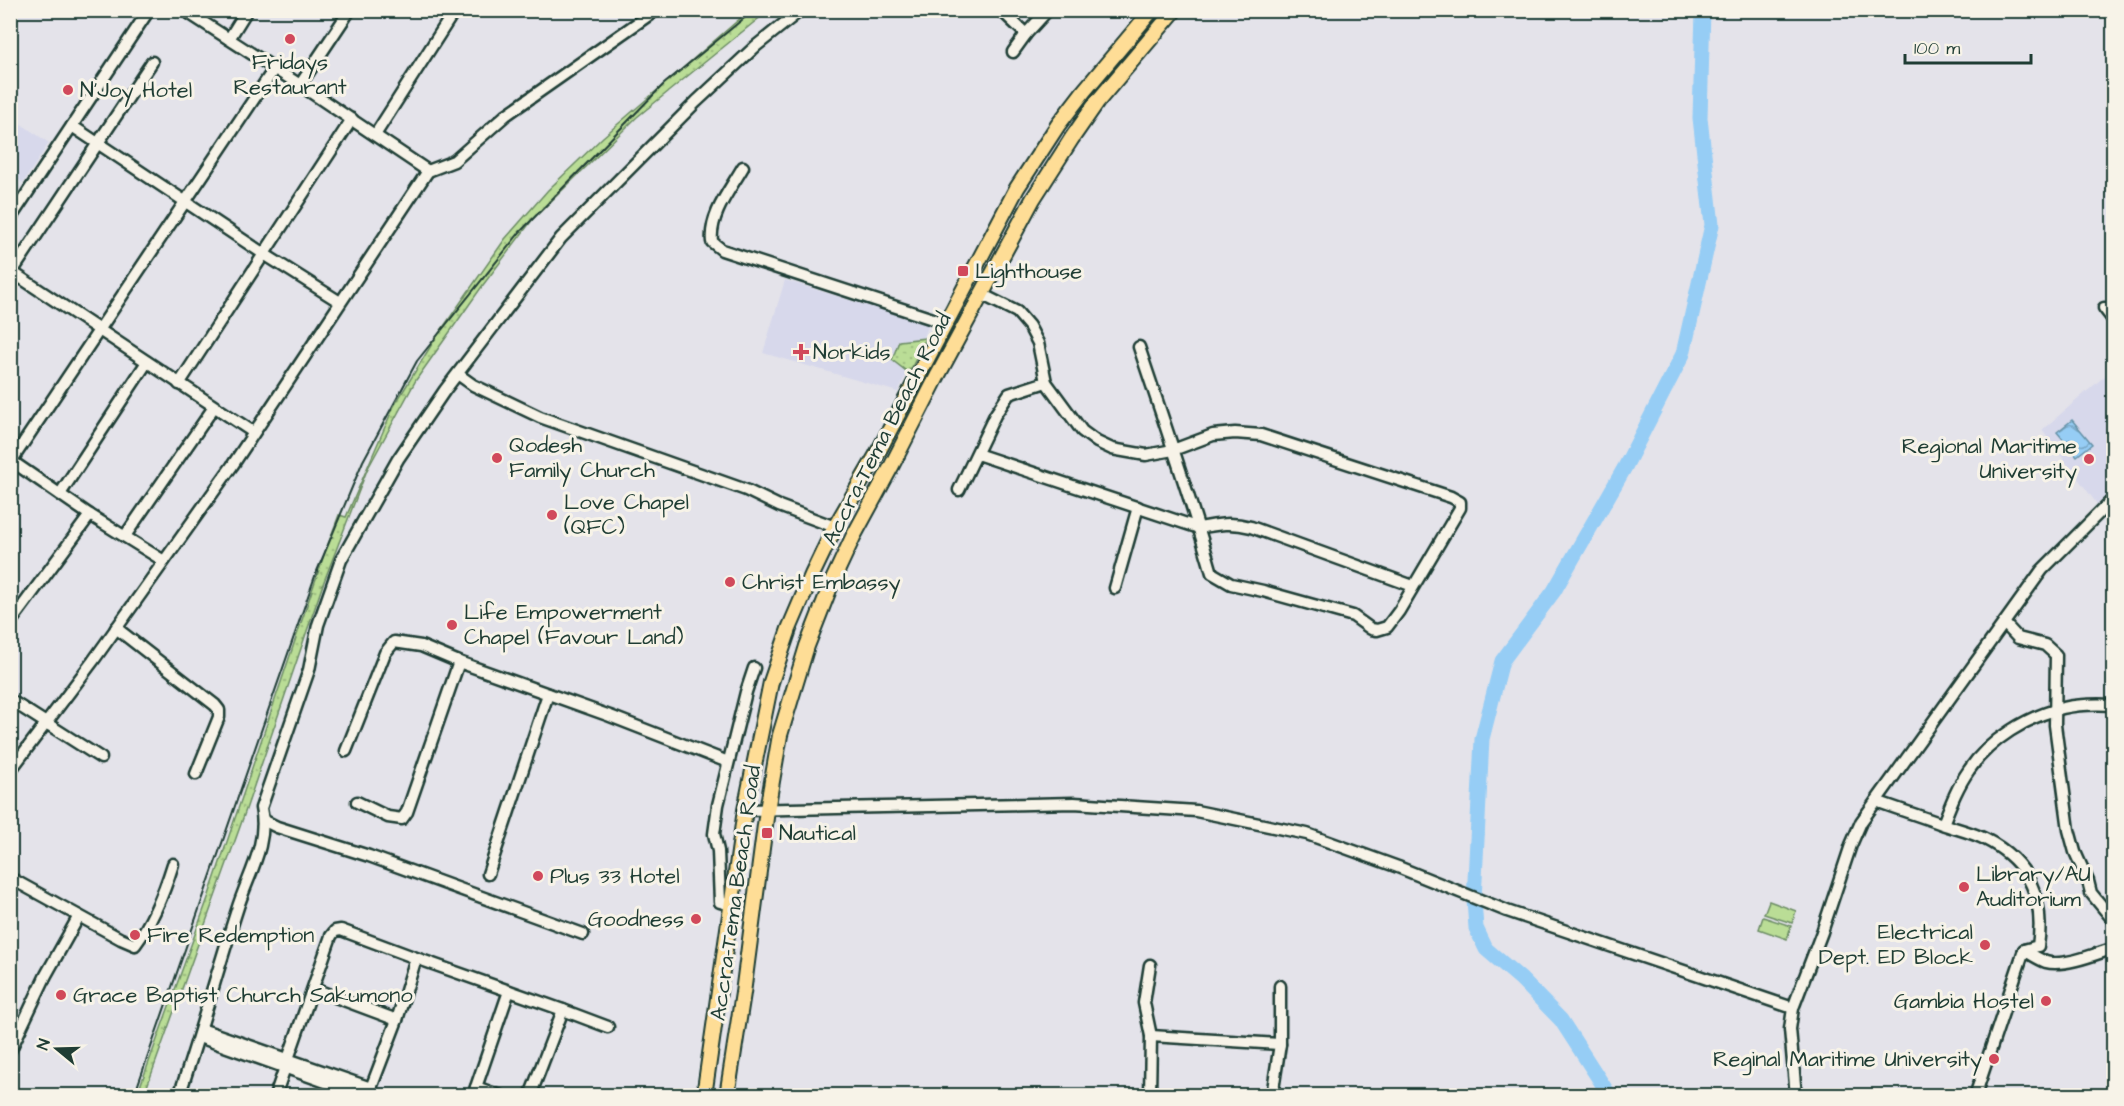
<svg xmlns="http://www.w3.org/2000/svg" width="2124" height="1106" viewBox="0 0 2124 1106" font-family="'Architects Daughter',sans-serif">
<defs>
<pattern id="grass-dots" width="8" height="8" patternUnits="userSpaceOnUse" patternTransform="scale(1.5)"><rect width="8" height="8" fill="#badd96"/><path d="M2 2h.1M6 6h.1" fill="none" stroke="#9fbf82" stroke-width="1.8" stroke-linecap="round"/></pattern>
<pattern id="water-waves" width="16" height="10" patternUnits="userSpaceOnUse" patternTransform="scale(1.5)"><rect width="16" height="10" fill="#96cdf5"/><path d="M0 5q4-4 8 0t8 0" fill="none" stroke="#7aa8c7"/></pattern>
</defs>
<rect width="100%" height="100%" fill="#e4e3ea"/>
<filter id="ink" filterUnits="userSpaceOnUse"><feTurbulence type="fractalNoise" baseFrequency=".0167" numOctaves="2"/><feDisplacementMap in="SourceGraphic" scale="12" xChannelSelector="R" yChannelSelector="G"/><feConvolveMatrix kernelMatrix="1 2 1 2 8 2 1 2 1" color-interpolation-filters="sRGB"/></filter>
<g filter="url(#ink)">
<g fill="#d7d8eb">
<polygon points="11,117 49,143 23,183 11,174"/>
<polygon points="785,280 929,325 898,392 763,353"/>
<polygon points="2113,369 2113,489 2097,504 2042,430"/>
</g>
<g fill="url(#grass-dots)" stroke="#6c8d65" stroke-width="1.5">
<polygon points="750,10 768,11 637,117 533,219 483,285 416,380 367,470 323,584 241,824 144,1095 137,1095 208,898 325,552 339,515 346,517 394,406 435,339 505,239 548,190 603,137"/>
<polygon points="926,338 909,373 892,360 899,341"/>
</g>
<g fill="#badd96" stroke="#6c8d65" stroke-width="1.5">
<polygon points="1769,901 1796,911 1792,923 1764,914"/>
<polygon points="1763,917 1791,926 1787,939 1759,929"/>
</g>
<polygon fill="url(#water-waves)" stroke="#6693a8" stroke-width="1.5" points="2072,420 2092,444 2077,456 2057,432"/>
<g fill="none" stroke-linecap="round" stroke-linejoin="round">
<polyline stroke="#96cdf5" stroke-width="15" points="1610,1096 1561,1020 1521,979 1486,949 1476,928 1474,900 1482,739 1502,661 1554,591 1625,467 1683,354 1712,225 1700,118 1703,10"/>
<g stroke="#1f3d34" stroke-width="15">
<g id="minor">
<polyline points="184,10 300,85 428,171"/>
<polyline points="1001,10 1026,34"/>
<polyline points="229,39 247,10"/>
<polyline points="1013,52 1026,34 1048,10"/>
<polyline points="300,85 350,10"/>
<polyline points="72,126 264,254 340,302"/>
<polyline points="375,135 455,10"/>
<path d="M743,167c-13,23 -34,48 -31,75l10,8 223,73"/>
<polyline points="428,171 454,161 506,115 656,10"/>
<polyline points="10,219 149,10"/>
<polyline points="12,272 253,432"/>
<polyline points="10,275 152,62"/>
<path d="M981,294l36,18 12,14 9,17 8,39 36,49 15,11 15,7 34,6 27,-5 40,-15 22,-2 26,2 190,62 9,5v6l-61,103 -12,16 -10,3 -6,-1 -18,-13 -90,-25 -32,-7 -19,-11c-22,-77 -48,-151 -73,-226"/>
<polyline points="2104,308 2114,321"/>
<polyline points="459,375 473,385 540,417 746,490 779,506 835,527"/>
<polyline points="179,384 352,119"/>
<path d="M977,454l222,74c19,-4 33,-6 52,-1l162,59"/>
<polyline points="10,460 90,515 164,561"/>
<polyline points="10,463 274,69"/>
<polyline points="959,490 995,415 1009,394 1046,382"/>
<polyline points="60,494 147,362"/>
<polyline points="125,536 214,407"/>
<polyline points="1115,588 1138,507"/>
<polyline points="10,623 90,515"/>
<polyline points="2004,623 2018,638 2045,645 2056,655 2055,725 2069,830 2075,852 2088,881 2091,893 2114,921"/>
<polyline points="116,628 215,705 219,710 219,717 196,774"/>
<polyline points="10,700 101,758"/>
<polyline points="346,751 385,653 394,642 421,646 459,662 610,716 728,762"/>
<polyline points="10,771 93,661 232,466 428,171"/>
<path d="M1876,801c22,8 44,15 66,23 14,5 29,8 43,15 44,22 60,60 53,107l-14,4"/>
<polyline points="357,802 388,817 402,819 407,812 459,662"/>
<polyline points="745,810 1074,803 1196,811 1307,834 1398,867 1507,911 1793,1008"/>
<polyline points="263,820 277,827 369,856 583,934"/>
<path d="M1943,824c7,-18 14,-37 26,-54 20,-30 59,-54 94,-62 17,-4 34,-4 51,-3"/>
<polyline points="488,874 548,694"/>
<path d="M10,878l111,61 14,6c18,-24 29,-52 38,-81"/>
<polyline points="731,905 720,902 718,851 714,834 718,805 746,692 754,668"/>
<path d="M2024,950c7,4 14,9 22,12 18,5 50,-8 68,-14"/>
<polyline points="416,958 563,1010 608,1027"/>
<polyline points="1150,965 1144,1003 1151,1036 1150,1096"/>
<polyline points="314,989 397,1020"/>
<polyline points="201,1029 371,1088"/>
<polyline points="1151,1036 1280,1044"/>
<polyline points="199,1037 365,1096"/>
<polyline points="10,1051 46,975 79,916"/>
<polyline points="476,1087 501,1096"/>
<path d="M179,1096c21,-62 38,-124 58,-186 10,-33 32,-66 24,-102l48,-138 9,-45 23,-65 57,-101 47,-69 116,-152 135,-136 60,-56 45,-36"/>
<polyline points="275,1096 331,936 335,931 341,930 416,958 397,1020 368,1096"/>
<polyline points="473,1096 509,991"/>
<polyline points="530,1096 563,1010"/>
<polyline points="1272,1096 1280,1044 1280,986"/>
<polyline points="1796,1096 1790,1029 1793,1008 1822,932 1851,845 1861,822 2042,570 2114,498"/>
<polyline points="1975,1096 2024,950"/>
</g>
</g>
<g stroke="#1f3d34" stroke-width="18">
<g id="major">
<polyline points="704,1096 745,810 771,682 789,629 812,575 835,527 876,456 1017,188 1058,125 1084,91 1152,10"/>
<polyline points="727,1096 743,993 767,810 780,735 807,646 832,582 853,537 891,467 938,375 1033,199 1072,138 1097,102 1175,10"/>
</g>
</g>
<use href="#minor" stroke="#f7f3e8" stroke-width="10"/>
<use href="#major" stroke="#fedd96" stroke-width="14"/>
<polyline stroke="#1f3d34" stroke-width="2" points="134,1096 315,576 363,461 417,361 520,232 664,84 754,10"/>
</g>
</g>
<g fill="#d1495b" stroke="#f7f3e8" stroke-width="2">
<circle cx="290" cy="39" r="6"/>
<circle cx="68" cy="90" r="6"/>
<rect x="957" y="265" width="12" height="12" rx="3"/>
<path d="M798 343h6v6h6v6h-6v6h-6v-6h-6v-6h6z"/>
<circle cx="497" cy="458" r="6"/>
<circle cx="2089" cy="459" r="6"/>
<circle cx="552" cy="515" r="6"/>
<circle cx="730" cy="582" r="6"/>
<circle cx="452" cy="625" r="6"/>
<rect x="761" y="827" width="12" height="12" rx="3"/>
<circle cx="538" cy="876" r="6"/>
<circle cx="1964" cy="887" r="6"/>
<circle cx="696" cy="919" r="6"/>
<circle cx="135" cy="935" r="6"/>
<circle cx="1985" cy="945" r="6"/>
<circle cx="61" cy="995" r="6"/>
<circle cx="2046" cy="1001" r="6"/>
<circle cx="1994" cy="1059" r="6"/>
</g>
<g text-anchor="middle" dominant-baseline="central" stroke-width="6" stroke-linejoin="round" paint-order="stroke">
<g font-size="22" fill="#1f3d34" stroke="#f7f3e8" text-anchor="start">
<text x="290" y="62" text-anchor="middle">Fridays<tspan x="290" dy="25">Restaurant</tspan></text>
<text x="80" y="90">N'Joy Hotel</text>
<text x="975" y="271">Lighthouse</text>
<text x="813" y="352">Norkids</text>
<text x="509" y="445">Qodesh<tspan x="509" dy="25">Family Church</tspan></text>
<text x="2077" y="446" text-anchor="end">Regional Maritime<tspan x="2077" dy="25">University</tspan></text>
<text x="564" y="502">Love Chapel<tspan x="564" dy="25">(QFC)</tspan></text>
<text x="742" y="582">Christ Embassy</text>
<text x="464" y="612">Life Empowerment<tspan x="464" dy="25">Chapel (Favour Land)</tspan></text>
<text x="779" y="833">Nautical</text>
<text x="1976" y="874">Library/AU<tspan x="1976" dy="25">Auditorium</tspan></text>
<text x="550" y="876">Plus 33 Hotel</text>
<text x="684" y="919" text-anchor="end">Goodness</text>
<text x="1973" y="932" text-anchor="end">Electrical<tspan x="1973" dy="25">Dept. ED Block</tspan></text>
<text x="147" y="935">Fire Redemption</text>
<text x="73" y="995">Grace Baptist Church Sakumono</text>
<text x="2034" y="1001" text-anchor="end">Gambia Hostel</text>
<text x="1982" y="1059" text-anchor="end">Reginal Maritime University</text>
</g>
<g font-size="22" fill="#1f3d34" stroke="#f7f3e8">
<text transform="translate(887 429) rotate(-63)">Accra-Tema Beach Road</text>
<text transform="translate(736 893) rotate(-82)">Accra-Tema Beach Road</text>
</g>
</g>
<rect width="2124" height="1106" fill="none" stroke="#f7f3e8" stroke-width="36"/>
<rect x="18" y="18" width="2088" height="1070" fill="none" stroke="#1f3d34" stroke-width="2" filter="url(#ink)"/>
<g transform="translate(57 1049) rotate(289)" stroke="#f7f3e8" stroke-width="4.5" paint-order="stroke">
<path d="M0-4.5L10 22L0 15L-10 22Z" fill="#1f3d34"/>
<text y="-9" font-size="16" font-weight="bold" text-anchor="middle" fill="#1f3d34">N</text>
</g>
<path d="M1905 54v9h126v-9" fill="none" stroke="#1f3d34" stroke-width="3"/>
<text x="1914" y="54" font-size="18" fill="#1f3d34" stroke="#f7f3e8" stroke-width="4.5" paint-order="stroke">100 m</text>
</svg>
